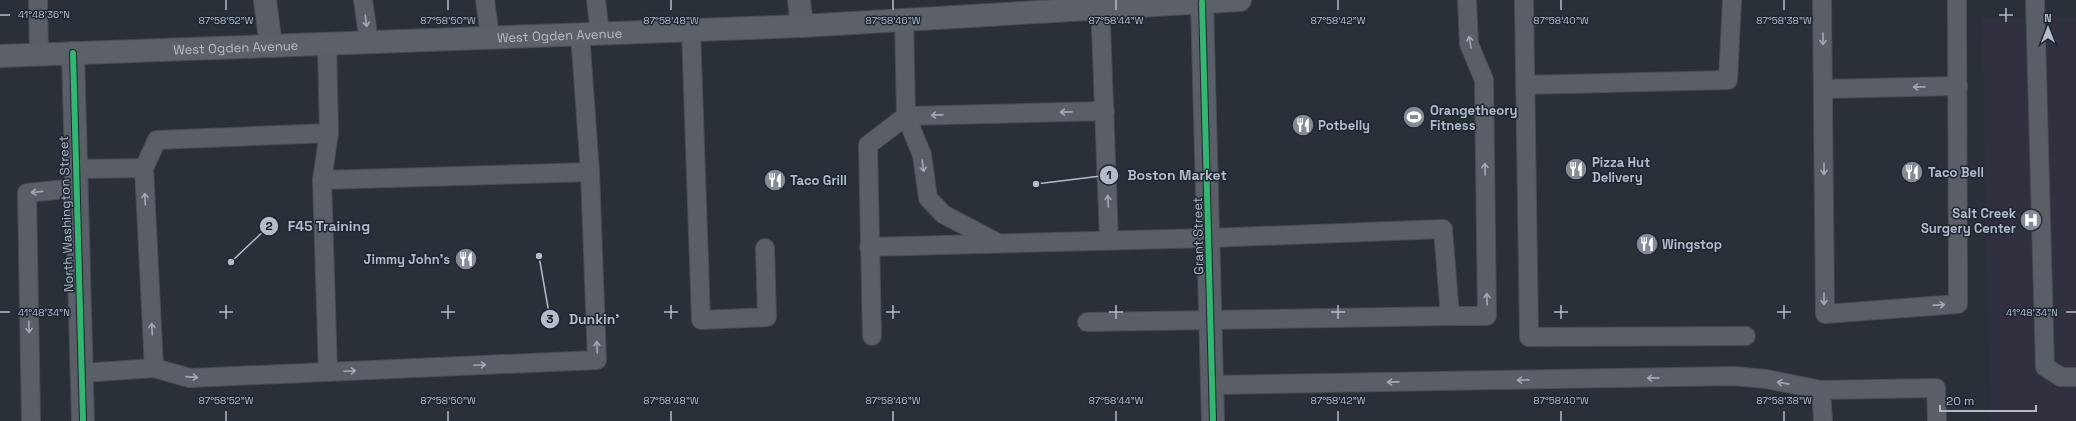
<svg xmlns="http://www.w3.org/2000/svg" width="2076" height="421" viewBox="0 0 2076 421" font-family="'Space Grotesk',sans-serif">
<rect width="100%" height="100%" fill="#2a3038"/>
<polygon fill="#31303e" points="2076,17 2076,421 1990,421 1982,19"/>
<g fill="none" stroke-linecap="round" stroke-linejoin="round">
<g stroke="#484c53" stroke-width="20">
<g id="service">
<polyline points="38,0 39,55"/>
<polyline points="363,0 369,42"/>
<polyline points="485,0 490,37"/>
<polyline points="596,0 600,34"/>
<polyline points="1100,0 1109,240"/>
<polyline points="1524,0 1529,337 1746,336"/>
<polyline points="1822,0 1825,314 1958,304 1957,0"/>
<polyline points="2035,0 2045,367 2061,377 2076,377"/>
<polyline points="691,30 701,320 767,317 765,248"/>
<polyline points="1525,85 1728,80 1732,0"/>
<polyline points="1823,89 1958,86"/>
<polyline points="144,168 154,368"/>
<polyline points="75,169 144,168 157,140 329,133 327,44"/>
<polyline points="322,180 590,172"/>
<polyline points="998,243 943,214 928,198 922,155 906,116 1105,111"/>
<polyline points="869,247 1209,238 1443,229 1450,316 1087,322"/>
<polyline points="1450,316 1487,316 1484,80 1469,44 1467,0"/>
<polyline points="872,336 868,145 906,116 904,19"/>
<polyline points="328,372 322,180 329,133"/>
<polyline points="82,373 154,368 190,378 597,360 590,172 580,34"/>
<polyline points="1212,385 1734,376 1766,379 1821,390 1936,388 1937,421"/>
<polyline points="1821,390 1823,421"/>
<polyline points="31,421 27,193 76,188"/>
</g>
</g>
<g stroke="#484c53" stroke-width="24">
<g id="minor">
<polyline points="265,0 271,46"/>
<polyline points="799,0 802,26"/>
<polyline points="1202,2 1213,421"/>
<polyline points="73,53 83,421"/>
</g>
</g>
<g stroke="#484c55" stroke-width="24">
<g id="primary">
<path id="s1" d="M0,56l802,-30 438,-26"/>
</g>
</g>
<use href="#service" stroke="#5a5e66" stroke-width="18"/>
<use href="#minor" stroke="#5a5e66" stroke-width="22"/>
<use href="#primary" stroke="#5c6168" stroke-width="22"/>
<g stroke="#1d2633" stroke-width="8">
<g id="cycleway">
<polyline points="1202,2 1213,421"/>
<polyline points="73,53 83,421"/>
</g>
</g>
<use href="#cycleway" stroke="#33b770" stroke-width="6"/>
</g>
<defs><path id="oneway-shaft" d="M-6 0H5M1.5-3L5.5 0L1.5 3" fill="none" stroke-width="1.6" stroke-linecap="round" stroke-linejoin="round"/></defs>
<g stroke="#a2a9b5">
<use href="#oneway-shaft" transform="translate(366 21) rotate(82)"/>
<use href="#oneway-shaft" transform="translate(1823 39) rotate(90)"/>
<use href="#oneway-shaft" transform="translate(1470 42) rotate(-101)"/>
<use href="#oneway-shaft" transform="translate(1919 87) rotate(179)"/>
<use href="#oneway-shaft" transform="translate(1066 112) rotate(179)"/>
<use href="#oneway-shaft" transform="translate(937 115) rotate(179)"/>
<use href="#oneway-shaft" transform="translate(923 166) rotate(82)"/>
<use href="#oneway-shaft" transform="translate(1485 169) rotate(-91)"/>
<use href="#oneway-shaft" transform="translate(1824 169) rotate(90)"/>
<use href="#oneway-shaft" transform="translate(37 192) rotate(174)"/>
<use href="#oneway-shaft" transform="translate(145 199) rotate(-93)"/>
<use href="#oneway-shaft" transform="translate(1108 201) rotate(-92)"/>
<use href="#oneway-shaft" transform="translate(1487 299) rotate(-91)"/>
<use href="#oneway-shaft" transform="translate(1824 299) rotate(90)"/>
<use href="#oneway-shaft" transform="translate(1939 305) rotate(-4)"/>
<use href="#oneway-shaft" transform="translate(29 327) rotate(89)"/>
<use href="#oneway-shaft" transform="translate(152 329) rotate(-93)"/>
<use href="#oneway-shaft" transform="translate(597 347) rotate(-92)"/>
<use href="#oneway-shaft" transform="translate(480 365) rotate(-3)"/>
<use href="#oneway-shaft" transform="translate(350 371) rotate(-3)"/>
<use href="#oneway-shaft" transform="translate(192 377) rotate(4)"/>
<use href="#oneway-shaft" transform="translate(1653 378) rotate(179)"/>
<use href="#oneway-shaft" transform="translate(1523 380) rotate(179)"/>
<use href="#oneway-shaft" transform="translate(1393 382) rotate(179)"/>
<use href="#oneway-shaft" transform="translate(1783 383) rotate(-169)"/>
</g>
<path fill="none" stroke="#b4bcc9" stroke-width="1.5" d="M226,0v10M448,0v10M671,0v10M893,0v10M1116,0v10M1338,0v10M1561,0v10M1784,0v10M2006,8v14M0,15h10M1999,15h14M226,305v14M448,305v14M671,305v14M893,305v14M1116,305v14M1338,305v14M1561,305v14M1784,305v14M0,312h10M219,312h14M441,312h14M664,312h14M886,312h14M1109,312h14M1331,312h14M1554,312h14M1777,312h14M2066,312h10M226,411v10M448,411v10M671,411v10M893,411v10M1116,411v10M1338,411v10M1561,411v10M1784,411v10"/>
<defs>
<g id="stadium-disc" transform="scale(1.15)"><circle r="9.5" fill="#848b96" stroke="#1d2633"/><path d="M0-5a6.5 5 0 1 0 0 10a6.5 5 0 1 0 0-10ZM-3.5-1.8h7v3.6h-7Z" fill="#fff"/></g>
<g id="restaurant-disc" transform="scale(1.15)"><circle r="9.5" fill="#848b96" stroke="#1d2633"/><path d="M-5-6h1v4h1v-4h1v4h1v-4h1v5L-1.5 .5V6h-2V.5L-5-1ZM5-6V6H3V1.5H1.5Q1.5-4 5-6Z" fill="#fff"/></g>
<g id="hospital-disc" transform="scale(1.15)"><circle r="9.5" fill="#848b96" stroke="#1d2633"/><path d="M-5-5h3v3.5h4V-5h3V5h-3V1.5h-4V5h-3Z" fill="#fff"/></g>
</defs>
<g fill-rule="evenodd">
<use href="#stadium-disc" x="1414" y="117"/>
<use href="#restaurant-disc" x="1303" y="125"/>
<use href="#restaurant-disc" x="1576" y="169"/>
<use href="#restaurant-disc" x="1912" y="172"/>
<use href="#restaurant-disc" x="775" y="180"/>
<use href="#hospital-disc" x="2031" y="220"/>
<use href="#restaurant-disc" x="1647" y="244"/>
<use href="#restaurant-disc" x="466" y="259"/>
</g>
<g text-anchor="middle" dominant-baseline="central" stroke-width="3" stroke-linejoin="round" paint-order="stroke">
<g font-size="13" fill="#b4bcc9" stroke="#1d2633">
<text stroke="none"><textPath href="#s1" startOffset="560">West Ogden Avenue</textPath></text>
<text stroke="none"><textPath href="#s1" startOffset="236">West Ogden Avenue</textPath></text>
<text transform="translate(66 214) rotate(-92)">North Washington Street</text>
<text transform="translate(1198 236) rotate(-91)">Grant Street</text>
</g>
<g font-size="13" font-weight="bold" fill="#b4bcc9" stroke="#1d2633" text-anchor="start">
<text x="1430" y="110">Orangetheory<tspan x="1430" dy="15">Fitness</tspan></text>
<text x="1318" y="125">Potbelly</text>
<text x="1592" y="162">Pizza Hut<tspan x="1592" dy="15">Delivery</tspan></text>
<text x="1928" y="172">Taco Bell</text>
<text x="790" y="180">Taco Grill</text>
<text x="2016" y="213" text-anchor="end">Salt Creek<tspan x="2016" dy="15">Surgery Center</tspan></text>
<text x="1662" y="244">Wingstop</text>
<text x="450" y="259" text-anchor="end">Jimmy John's</text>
</g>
</g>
<g font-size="10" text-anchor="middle" fill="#b4bcc9" stroke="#1d2633" stroke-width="3" stroke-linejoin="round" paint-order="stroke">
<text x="44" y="18">41°48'36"N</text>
<text x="226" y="24">87°58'52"W</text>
<text x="448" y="24">87°58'50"W</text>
<text x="671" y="24">87°58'48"W</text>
<text x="893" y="24">87°58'46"W</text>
<text x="1116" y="24">87°58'44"W</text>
<text x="1338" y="24">87°58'42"W</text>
<text x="1561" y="24">87°58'40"W</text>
<text x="1784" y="24">87°58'38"W</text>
<text x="44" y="316">41°48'34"N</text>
<text x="2032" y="316">41°48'34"N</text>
<text x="226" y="404">87°58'52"W</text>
<text x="448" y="404">87°58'50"W</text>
<text x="671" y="404">87°58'48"W</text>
<text x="893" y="404">87°58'46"W</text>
<text x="1116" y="404">87°58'44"W</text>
<text x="1338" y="404">87°58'42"W</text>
<text x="1561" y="404">87°58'40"W</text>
<text x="1784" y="404">87°58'38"W</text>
</g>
<path fill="none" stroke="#b4bcc9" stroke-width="1.5" d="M1036 184L1109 175M231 262L269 226M539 256L550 319"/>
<g fill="#b4bcc9" stroke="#1d2633" stroke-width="1.5">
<circle cx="1036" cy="184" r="4"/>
<circle cx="231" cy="262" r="4"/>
<circle cx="539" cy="256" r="4"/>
<circle cx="1109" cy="175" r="10"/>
<circle cx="269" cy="226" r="10"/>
<circle cx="550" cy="319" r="10"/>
</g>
<g font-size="12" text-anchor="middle" font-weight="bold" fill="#111">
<text x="1109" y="179">1</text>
<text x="269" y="230">2</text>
<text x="550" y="323">3</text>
</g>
<g font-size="14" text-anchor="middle" font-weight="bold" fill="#b4bcc9" stroke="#1d2633" stroke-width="3" stroke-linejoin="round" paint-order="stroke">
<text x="1177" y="180">Boston Market</text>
<text x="329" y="231">F45 Training</text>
<text x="594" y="324">Dunkin'</text>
</g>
<g transform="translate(2048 28)" stroke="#1d2633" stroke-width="3" paint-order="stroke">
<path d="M0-3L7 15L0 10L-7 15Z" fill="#b4bcc9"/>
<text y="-6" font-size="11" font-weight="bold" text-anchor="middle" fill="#b4bcc9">N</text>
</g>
<path d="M1940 405v6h96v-6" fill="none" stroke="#b4bcc9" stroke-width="2"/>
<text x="1946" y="405" font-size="12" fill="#b4bcc9" stroke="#1d2633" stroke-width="3" paint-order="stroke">20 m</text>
</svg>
